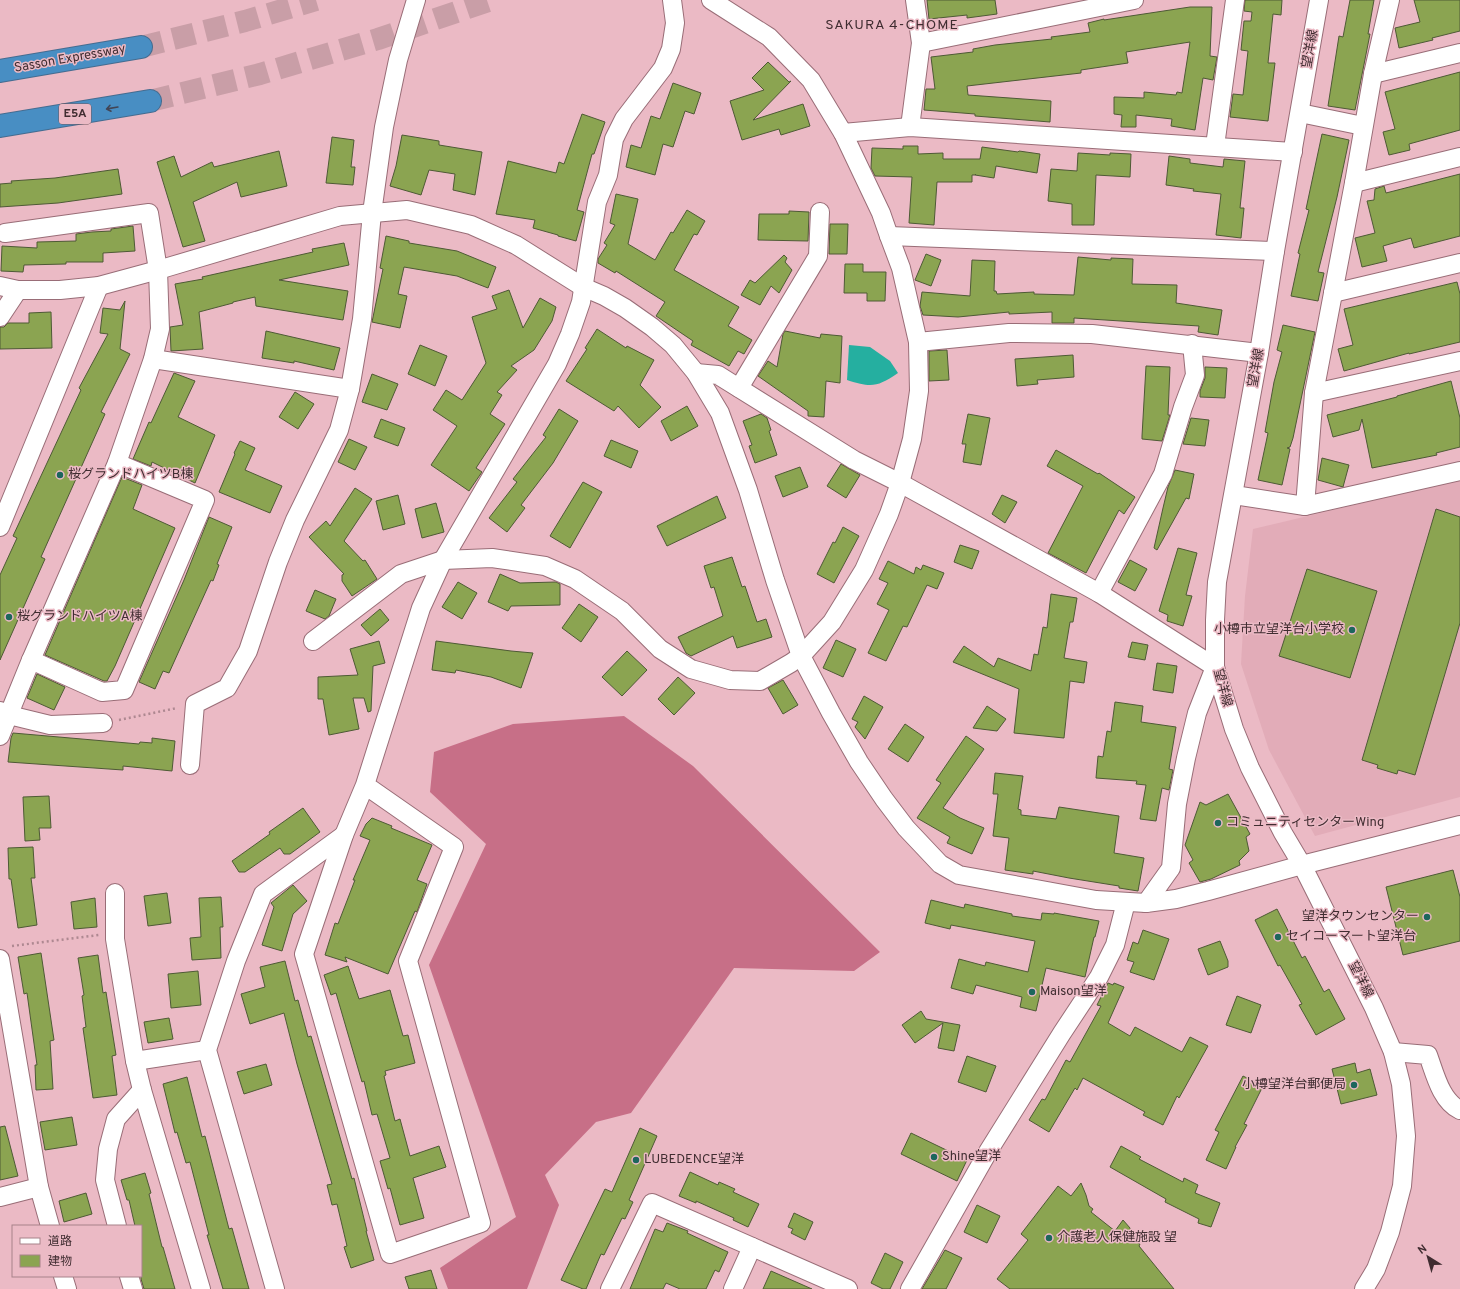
<svg xmlns="http://www.w3.org/2000/svg" width="1460" height="1289" viewBox="0 0 1460 1289" font-family="Overpass,'Noto Sans JP',sans-serif">
<rect width="100%" height="100%" fill="#ebbac5"/>
<polygon fill="#e2acb8" points="1460,480 1460,797 1315,836 1269,750 1241,664 1245,596 1253,529"/>
<polygon fill="#c76f87" points="624,716 693,766 880,952 854,971 734,968 631,1113 596,1122 545,1175 559,1205 527,1289 448,1289 440,1268 516,1217 429,965 486,844 430,792 434,752 513,724"/>
<path fill="#25afa0" d="M849,345l21,2 20,14 8,12c-21,14 -26,15 -51,7z"/>
<g fill="#8ba451" stroke="#4e5a35">
<polygon points="927,0 995,0 997,14 967,18 967,15 929,19"/>
<polygon points="1245,0 1282,0 1281,15 1273,14 1268,63 1275,63 1268,121 1230,117 1233,94 1243,95 1248,51 1241,50 1244,21 1251,21 1252,12 1244,11"/>
<polygon points="1350,0 1374,0 1368,34 1370,34 1355,110 1328,106 1339,36 1343,37"/>
<polygon points="1414,0 1460,0 1460,31 1432,38 1433,40 1399,48 1395,28 1420,22"/>
<polygon points="1190,7 1212,7 1210,56 1217,57 1213,80 1203,78 1195,130 1171,126 1172,119 1136,115 1136,127 1121,127 1122,115 1114,114 1114,97 1144,98 1144,92 1176,95 1177,92 1182,93 1190,42 1126,52 1128,63 1081,70 1081,73 967,86 968,95 1051,101 1050,122 975,116 975,114 924,110 926,89 935,89 931,57 973,52 973,49 995,45 1052,39 1051,37 1090,32 1088,23 1104,19 1104,20"/>
<polygon points="768,62 789,82 791,81 753,120 803,104 810,126 781,135 779,129 742,140 730,101 764,90 752,78"/>
<polygon points="1460,72 1460,130 1409,144 1410,150 1389,155 1383,132 1395,129 1385,92"/>
<polygon points="673,83 701,93 694,114 685,111 673,147 663,144 655,175 626,167 631,145 641,148 651,116 660,119"/>
<polygon points="582,114 605,122 594,154 592,154 577,210 584,212 576,241 558,236 558,235 533,228 535,220 496,214 508,161 556,173 559,162 564,164"/>
<polygon points="1322,134 1349,140 1337,197 1318,272 1324,273 1318,301 1291,296 1300,254 1298,253 1309,210 1306,209"/>
<polygon points="402,135 439,141 439,145 482,152 475,195 453,190 455,174 429,170 421,195 390,186 396,166"/>
<polygon points="332,137 354,140 351,167 355,167 353,185 326,183"/>
<polygon points="903,146 918,146 918,154 943,153 943,159 980,159 982,147 1018,152 1019,151 1040,154 1037,173 996,166 994,178 975,175 976,174 975,175 972,175 972,182 937,182 934,225 909,223 912,177 875,176 871,168 872,148 903,149"/>
<polygon points="279,151 287,186 241,197 237,182 193,202 205,241 183,247 157,162 174,156 181,177 212,162 214,167"/>
<polygon points="1078,153 1110,155 1110,153 1131,154 1130,177 1096,175 1094,225 1072,225 1072,204 1048,201 1051,169 1077,171"/>
<polygon points="1169,156 1190,159 1190,163 1223,167 1224,159 1245,161 1240,208 1244,208 1241,238 1216,235 1221,194 1193,191 1194,189 1166,185"/>
<polygon points="118,169 122,194 58,203 0,207 0,184 12,183 11,181 55,178"/>
<polygon points="1460,174 1460,236 1414,248 1411,238 1383,246 1387,261 1362,267 1355,238 1375,233 1367,201 1374,200 1375,189 1384,186 1386,193"/>
<polygon points="616,194 638,199 628,244 655,260 671,232 673,233 687,210 705,221 697,235 694,234 674,270 739,307 728,326 752,340 744,354 738,351 729,366 691,345 693,341 656,316 665,302 616,271 615,273 598,263 598,259 607,245 604,243 615,225 610,223"/>
<polygon points="789,211 809,212 808,241 758,240 759,214 789,214"/>
<polygon points="830,224 848,224 847,254 829,254"/>
<polygon points="133,226 135,251 103,253 103,262 66,262 66,264 24,265 23,272 1,271 2,246 37,248 37,242 76,241 76,234 92,232 111,231 111,229"/>
<polygon points="386,236 409,241 409,243 457,251 496,267 488,288 457,276 404,267 398,294 407,296 400,328 372,322 383,269 380,268"/>
<polygon points="344,243 349,265 279,280 348,291 343,320 256,306 255,297 233,302 233,303 199,312 203,349 171,351 170,327 183,325 175,284 203,279 202,277 313,252 312,249"/>
<polygon points="926,254 941,260 931,286 915,280"/>
<polygon points="784,255 787,258 785,262 792,270 779,293 771,286 760,305 741,295 750,280 755,283"/>
<polygon points="1078,257 1111,260 1111,258 1133,259 1132,284 1177,285 1176,303 1222,310 1218,335 1198,332 1199,326 1074,318 1074,323 1052,323 1052,312 1009,314 1009,312 958,317 923,315 920,306 922,292 970,296 972,260 995,261 994,291 996,291 997,294 1034,292 1034,294 1074,295"/>
<polygon points="845,264 863,264 863,272 886,272 885,301 867,301 867,293 844,293"/>
<polygon points="1457,282 1460,294 1460,342 1409,354 1409,353 1344,371 1338,349 1353,345 1344,309"/>
<polygon points="509,290 523,328 540,298 556,307 552,321 534,350 511,366 517,370 497,392 502,395 490,414 505,424 476,468 482,472 469,491 431,465 457,426 433,410 446,390 462,400 486,363 472,317 497,309 492,296"/>
<polygon points="125,301 120,349 130,354 101,412 105,414 41,557 45,559 0,660 0,575 17,538 13,536 81,390 79,388 108,334 100,333 103,308 120,310"/>
<polygon points="51,312 52,348 0,349 0,327 4,327 8,323 29,323 29,313"/>
<polygon points="1283,325 1315,332 1293,438 1290,447 1287,448 1290,449 1282,485 1258,480 1268,433 1265,432 1274,382 1282,352 1277,350"/>
<polygon points="597,329 626,348 627,346 654,360 640,385 661,407 639,428 618,406 614,411 566,381 587,349 585,348"/>
<polygon points="266,331 340,348 334,370 294,361 294,363 262,358"/>
<polygon points="785,331 820,338 821,334 842,336 840,383 826,381 824,417 808,416 808,411 758,376 768,361 777,367 783,334"/>
<polygon points="420,345 447,356 435,386 408,374"/>
<polygon points="947,350 949,380 929,381 929,351"/>
<polygon points="1073,355 1074,377 1037,380 1038,384 1017,386 1015,359"/>
<polygon points="1146,366 1170,367 1168,415 1170,415 1162,441 1142,439 1142,436"/>
<polygon points="1205,367 1227,368 1225,398 1200,397 1200,391 1205,378"/>
<polygon points="174,373 195,381 178,417 215,435 195,483 152,462 151,466 133,459 149,422 151,423"/>
<polygon points="372,374 398,384 387,410 362,402"/>
<polygon points="1451,381 1460,418 1460,447 1436,453 1437,455 1372,468 1362,419 1359,430 1333,437 1327,415 1397,397 1397,396"/>
<polygon points="295,392 314,404 298,429 279,417"/>
<polygon points="687,406 698,426 671,441 661,421"/>
<polygon points="559,409 578,421 553,463 521,505 525,508 507,532 489,518 517,482 513,479 546,437 543,435"/>
<polygon points="761,414 767,418 771,430 769,431 777,455 755,463 749,446 752,445 743,421"/>
<polygon points="968,414 990,418 981,465 963,462 966,444 962,444"/>
<polygon points="1191,418 1209,420 1205,446 1183,444"/>
<polygon points="381,419 405,428 398,446 374,437"/>
<polygon points="349,439 367,447 355,470 338,462"/>
<polygon points="611,440 638,451 631,468 604,456"/>
<polygon points="240,441 255,448 245,470 282,486 270,513 219,492 235,454 234,453"/>
<polygon points="1056,450 1098,474 1099,473 1135,497 1124,514 1119,510 1086,573 1048,553 1083,486 1047,466"/>
<polygon points="1322,458 1349,465 1343,487 1318,480"/>
<polygon points="841,464 860,475 846,498 827,486"/>
<polygon points="800,467 808,487 783,497 775,476"/>
<polygon points="1175,470 1194,474 1189,499 1186,498 1157,550 1154,548 1163,508 1168,487"/>
<polygon points="122,477 142,485 133,509 175,528 115,666 107,681 104,681 45,655"/>
<polygon points="583,482 602,492 570,548 550,536"/>
<polygon points="355,488 372,499 344,541 363,561 365,560 377,579 352,596 342,581 342,575 344,574 309,537 326,521 330,526"/>
<polygon points="398,495 405,524 383,530 376,501"/>
<polygon points="1002,495 1017,502 1005,523 992,514"/>
<polygon points="717,496 726,518 667,546 657,526"/>
<polygon points="436,503 444,532 422,538 415,509"/>
<polygon points="1436,509 1460,517 1460,623 1415,775 1398,770 1397,774 1377,768 1378,765 1362,760"/>
<polygon points="209,517 232,527 217,564 219,565 213,581 211,580 169,673 163,671 155,689 139,682 184,580"/>
<polygon points="843,527 859,536 834,583 817,574 833,542 835,543"/>
<polygon points="960,545 979,551 972,569 954,562"/>
<polygon points="1178,548 1197,553 1186,595 1192,596 1183,626 1167,621 1168,615 1159,611"/>
<polygon points="732,557 742,587 745,586 757,622 766,619 772,637 737,648 733,636 691,656 686,653 678,637 723,616 714,587 711,588 704,566"/>
<polygon points="1130,560 1147,569 1135,591 1118,582"/>
<polygon points="888,561 914,574 916,567 921,570 923,565 944,573 937,589 927,585 907,627 903,626 886,661 868,653 889,610 877,604 888,583 879,579"/>
<polygon points="1307,569 1377,591 1350,678 1279,656"/>
<polygon points="500,574 520,583 556,582 560,584 560,605 511,606 508,611 488,602"/>
<polygon points="458,582 477,593 462,619 442,607"/>
<polygon points="315,590 336,599 329,616 325,619 306,611"/>
<polygon points="1051,594 1077,598 1073,622 1070,622 1064,658 1087,662 1084,683 1070,681 1064,738 1014,733 1019,689 953,662 964,646 994,667 998,658 1031,671 1034,654 1038,655 1043,627 1047,628"/>
<polygon points="579,604 598,617 581,642 562,628"/>
<polygon points="380,609 389,620 371,636 361,625"/>
<polygon points="836,640 856,649 843,677 823,668"/>
<polygon points="379,641 385,663 373,666 371,711 368,712 364,698 353,698 359,729 329,735 323,699 318,699 318,677 358,675 350,649"/>
<polygon points="436,641 511,651 533,653 521,688 491,677 456,670 455,673 432,670"/>
<polygon points="1132,642 1148,645 1145,660 1128,657"/>
<polygon points="627,651 647,670 622,696 602,677"/>
<polygon points="1157,663 1177,666 1173,693 1153,690"/>
<polygon points="37,674 65,687 54,710 27,698"/>
<polygon points="678,677 695,693 674,715 658,699"/>
<polygon points="783,680 798,705 783,714 768,688"/>
<polygon points="864,696 883,707 865,739 855,727 858,722 852,719"/>
<polygon points="1115,702 1143,706 1141,722 1176,727 1169,769 1173,770 1169,790 1162,788 1156,821 1140,819 1146,785 1136,784 1137,781 1096,778 1098,756 1103,757 1107,731 1111,732"/>
<polygon points="987,706 1006,719 997,731 973,728"/>
<polygon points="905,724 924,737 908,762 888,749"/>
<polygon points="13,733 139,744 140,742 152,743 152,738 175,741 172,771 123,766 123,770 8,762 11,738"/>
<polygon points="966,736 984,749 943,808 960,818 984,828 972,854 947,843 950,837 917,818 941,783 936,780"/>
<polygon points="995,773 1023,776 1018,809 1021,810 1021,815 1056,819 1059,807 1119,816 1114,853 1144,858 1138,891 1119,888 1119,886 1069,878 1033,871 1033,874 1005,870 1009,838 993,836 998,794 993,794"/>
<polygon points="1228,794 1250,834 1246,837 1249,851 1239,861 1240,865 1211,879 1200,882 1189,863 1193,860 1185,845 1200,802 1206,805"/>
<polygon points="49,796 51,828 39,828 40,840 25,841 23,797"/>
<polygon points="303,808 320,832 290,854 284,854 280,848 245,872 239,872 232,861 270,834 269,832"/>
<polygon points="372,818 392,826 391,828 432,845 417,880 427,884 417,912 415,911 388,974 345,957 347,962 325,955 335,923 338,924 355,880 353,880 370,840 360,836 366,824"/>
<polygon points="33,847 35,878 31,878 37,925 18,928 11,879 9,879 8,848"/>
<polygon points="1453,870 1460,897 1460,941 1403,955 1386,887"/>
<polygon points="293,885 307,901 293,914 282,951 262,945 274,907 271,903"/>
<polygon points="167,893 171,923 148,926 144,896"/>
<polygon points="221,897 223,927 220,927 221,958 192,960 190,938 201,937 199,898"/>
<polygon points="95,898 97,927 74,929 71,902"/>
<polygon points="931,900 964,908 965,904 1012,914 1012,916 1041,920 1042,913 1054,914 1054,913 1099,921 1095,937 1094,937 1085,977 1046,968 1036,1011 1020,1007 1022,997 976,985 973,994 951,988 959,959 985,966 986,962 1028,972 1035,941 951,925 950,929 925,923"/>
<polygon points="1277,909 1302,958 1305,956 1324,992 1329,989 1345,1019 1316,1035 1299,1005 1302,1004 1280,965 1278,966 1255,920"/>
<polygon points="1143,930 1169,939 1154,980 1130,972 1134,962 1127,960 1133,942 1138,944"/>
<polygon points="1220,941 1228,961 1228,967 1208,975 1198,949"/>
<polygon points="41,953 54,1040 50,1041 53,1089 36,1090 35,1065 37,1065 27,993 24,994 18,957"/>
<polygon points="98,955 103,993 106,992 116,1055 112,1056 117,1095 93,1098 83,1028 86,1027 82,996 84,995 78,958"/>
<polygon points="285,961 295,1001 298,1000 308,1037 311,1036 352,1179 354,1178 367,1231 366,1231 374,1260 351,1268 344,1247 347,1246 337,1204 332,1205 327,1185 332,1184 297,1064 284,1013 250,1024 241,994 265,987 260,967"/>
<polygon points="348,966 359,999 390,990 403,1036 408,1035 415,1063 385,1071 386,1075 384,1076 395,1121 400,1119 410,1156 439,1146 446,1167 413,1178 424,1218 400,1225 390,1188 388,1189 380,1161 390,1158 377,1114 372,1115 364,1081 362,1082 336,993 331,995 324,975"/>
<polygon points="198,971 201,1005 171,1008 168,974"/>
<polygon points="1108,983 1113,985 1114,983 1124,987 1108,1023 1130,1036 1135,1027 1182,1052 1190,1037 1208,1046 1179,1098 1177,1096 1163,1125 1143,1115 1145,1112 1083,1078 1077,1090 1075,1088 1049,1132 1029,1120 1042,1099 1045,1100 1066,1060 1070,1062 1101,1006 1097,1005"/>
<polygon points="1237,996 1261,1005 1251,1033 1226,1025"/>
<polygon points="921,1011 926,1019 960,1025 954,1051 938,1048 943,1023 915,1043 902,1025"/>
<polygon points="169,1018 173,1039 148,1043 144,1022"/>
<polygon points="967,1056 996,1066 986,1092 958,1082"/>
<polygon points="1355,1063 1357,1073 1370,1069 1377,1095 1341,1104 1332,1069"/>
<polygon points="266,1064 272,1085 244,1094 237,1072"/>
<polygon points="1243,1076 1263,1086 1244,1124 1247,1125 1235,1147 1236,1147 1226,1169 1206,1160 1219,1132 1215,1130"/>
<polygon points="187,1077 202,1137 205,1136 229,1229 232,1228 249,1289 223,1289 207,1235 209,1235 190,1162 186,1163 177,1132 175,1133 163,1084"/>
<polygon points="72,1117 77,1145 45,1150 40,1122"/>
<polygon points="5,1126 18,1176 0,1180 0,1127"/>
<polygon points="640,1128 657,1136 629,1200 633,1202 625,1219 622,1218 604,1255 601,1254 586,1289 583,1289 561,1280 605,1189 612,1192"/>
<polygon points="911,1133 967,1160 957,1181 901,1154"/>
<polygon points="1121,1146 1141,1157 1139,1159 1183,1182 1184,1178 1198,1185 1195,1193 1220,1203 1211,1227 1198,1223 1199,1219 1165,1202 1166,1199 1110,1167"/>
<polygon points="690,1172 718,1185 719,1182 735,1189 733,1192 759,1204 748,1227 733,1220 734,1218 696,1201 696,1203 679,1196"/>
<polygon points="145,1173 151,1193 149,1194 162,1247 163,1247 175,1289 144,1289 141,1279 141,1226 135,1226 129,1200 127,1200 121,1180"/>
<polygon points="1081,1183 1086,1195 1089,1206 1093,1209 1091,1212 1115,1231 1123,1220 1130,1228 1132,1239 1140,1244 1139,1246 1174,1289 1010,1289 997,1279 1028,1240 1021,1234 1058,1186 1071,1196"/>
<polygon points="86,1193 92,1214 64,1222 59,1201"/>
<polygon points="977,1205 1000,1216 987,1243 964,1232"/>
<polygon points="794,1213 813,1222 805,1240 791,1233 793,1229 788,1227"/>
<polygon points="667,1223 688,1231 687,1233 728,1252 719,1272 715,1270 706,1289 680,1289 666,1283 663,1289 630,1289 655,1229 663,1232"/>
<polygon points="945,1250 962,1258 946,1289 922,1289"/>
<polygon points="885,1253 903,1262 890,1289 883,1289 871,1283"/>
<polygon points="431,1270 437,1289 409,1289 405,1277"/>
<polygon points="771,1271 812,1289 763,1289"/>
</g>
<g fill="none" stroke-linecap="round" stroke-linejoin="round">
<g stroke="#c99ea7" stroke-width="22" stroke-dasharray="22 11" stroke-linecap="butt">
<polyline points="141,47 245,21 316,0"/>
<polyline points="150,101 260,74 378,39 491,0"/>
</g>
<g stroke="#996d77" stroke-width="20">
<g id="minor">
<polyline points="1319,0 1275,251 1259,353 1217,582 1215,620 1215,667 1234,729 1250,768 1283,833 1302,865 1374,1008 1393,1052 1401,1084 1406,1136 1402,1186 1390,1232 1376,1269 1364,1289"/>
<polyline points="921,43 1134,0"/>
<polyline points="1373,74 1460,53"/>
<polyline points="1300,113 1363,126"/>
<polyline points="910,127 921,43 915,0"/>
<polyline points="843,133 910,127 1293,152"/>
<polyline points="1215,146 1235,0"/>
<polyline points="1354,183 1460,157"/>
<polyline points="889,236 1275,251"/>
<polyline points="0,286 18,290 60,290 99,286 158,270 340,216 407,210 471,225 516,245 583,287 604,296 625,308 652,327 673,345 696,373 720,413 748,490 775,580 801,656 831,713 859,762 884,799 906,828 940,864 959,875 1096,900 1146,903 1176,899 1208,891 1302,865 1460,825"/>
<polyline points="1333,293 1460,263"/>
<polyline points="0,317 18,290"/>
<polyline points="918,342 1009,333 1092,334 1259,353"/>
<polyline points="153,359 350,389"/>
<polyline points="696,373 718,375 854,460 900,483 1099,593 1215,667"/>
<polyline points="739,388 818,256 820,212"/>
<polyline points="1314,393 1460,361"/>
<polyline points="1234,495 1305,506 1460,471"/>
<polyline points="1305,506 1314,393 1354,183 1373,74 1390,0"/>
<polyline points="0,527 99,286"/>
<polyline points="1099,593 1163,474 1183,407 1195,375 1192,344"/>
<polyline points="313,641 401,574 443,560 492,558 545,566 575,579 622,611 660,649 691,669 730,680 760,681 791,663 801,656 832,622 864,570 889,514 900,483 912,439 919,391 918,342 901,268 889,236 881,213 843,133 811,80 769,37 711,0"/>
<polyline points="31,660 102,692 124,690 205,500 117,463"/>
<polyline points="0,711 9,715 50,725 103,723"/>
<polyline points="0,736 31,660 117,463 153,359 160,329 158,270 149,213 5,233"/>
<polyline points="190,765 195,704 227,688 248,651 278,562 295,520 339,430 350,389 362,319 372,213 384,127 398,60 416,0"/>
<polyline points="365,785 454,847 408,961 481,1223 390,1254 304,954 344,835 365,785 421,608 443,560 557,364 570,334 581,302 597,202 608,175 614,139 624,119 663,68 671,49 675,23 672,0"/>
<polyline points="115,893 115,939 135,1061 142,1090 201,1289"/>
<polyline points="1146,903 1171,868 1177,804 1186,758 1197,713 1215,667"/>
<polyline points="0,959 39,1187 50,1226"/>
<path d="M1393,1052l35,3c7,19 13,46 32,55"/>
<polyline points="135,1061 207,1050"/>
<polyline points="0,1197 39,1187"/>
<polyline points="117,1226 105,1180 108,1149 116,1119 142,1090"/>
<polyline points="63,1276 67,1289"/>
<polyline points="129,1276 133,1289"/>
<polyline points="275,1289 207,1050 236,961 263,894 344,835"/>
<polyline points="610,1289 652,1203 848,1289"/>
<polyline points="733,1289 752,1247"/>
<polyline points="910,1289 989,1150 1062,1033 1099,977 1115,945 1126,902"/>
</g>
</g>
<g stroke="#456c90" stroke-width="24">
<g id="highway">
<polyline points="0,71 141,47"/>
<polyline points="0,126 150,101"/>
</g>
</g>
<g stroke="#ae8891" stroke-width="2.5" stroke-dasharray="2 3" stroke-linecap="butt">
<polyline points="119,720 177,708"/>
<polyline points="12,946 99,935"/>
</g>
<use href="#minor" stroke="#fff" stroke-width="18"/>
<use href="#highway" stroke="#488ec3" stroke-width="22"/>
</g>
<defs><path id="oneway-shaft" d="M-6 0H5M1.5-3L5.5 0L1.5 3" fill="none" stroke-width="1.6" stroke-linecap="round" stroke-linejoin="round"/></defs>
<use stroke="#424556" href="#oneway-shaft" transform="translate(112 108) rotate(170)"/>
<g fill="#1d665d" stroke="#ebbac5" stroke-width="1.5">
<circle cx="60" cy="475" r="4"/>
<circle cx="9" cy="617" r="4"/>
<circle cx="1352" cy="630" r="4"/>
<circle cx="1218" cy="823" r="4"/>
<circle cx="1427" cy="917" r="4"/>
<circle cx="1278" cy="937" r="4"/>
<circle cx="1032" cy="992" r="4"/>
<circle cx="1354" cy="1085" r="4"/>
<circle cx="934" cy="1157" r="4"/>
<circle cx="636" cy="1160" r="4"/>
<circle cx="1049" cy="1238" r="4"/>
</g>
<g text-anchor="middle" dominant-baseline="central" stroke-width="3" stroke-linejoin="round" paint-order="stroke">
<rect fill="#ebbac5" stroke="#73575d" stroke-width="1" x="59" y="104" width="32" height="20" rx="3"/>
<g font-size="12" font-weight="bold" fill="#402d31">
<text x="75" y="114">E5A</text>
</g>
<g font-size="13" fill="#402d31" stroke="#ebbac5">
<text transform="translate(1311 49) rotate(-80)">望洋線</text>
<text transform="translate(70 59) rotate(-10)">Sasson Expressway</text>
<text transform="translate(1257 368) rotate(-80)">望洋線</text>
<text transform="translate(1222 688) rotate(75)">望洋線</text>
<text transform="translate(1360 980) rotate(63)">望洋線</text>
</g>
<g font-size="13" fill="#402d31" stroke="#ebbac5" text-anchor="start">
<text x="68" y="475">桜グランドハイツB棟</text>
<text x="17" y="617">桜グランドハイツA棟</text>
<text x="1344" y="630" text-anchor="end">小樽市立望洋台小学校</text>
<text x="1226" y="823">コミュニティセンターWing</text>
<text x="1419" y="917" text-anchor="end">望洋タウンセンター</text>
<text x="1286" y="937">セイコーマート望洋台</text>
<text x="1040" y="992">Maison望洋</text>
<text x="1346" y="1085" text-anchor="end">小樽望洋台郵便局</text>
<text x="942" y="1157">Shine望洋</text>
<text x="644" y="1160">LUBEDENCE望洋</text>
<text x="1057" y="1238">介護老人保健施設 望</text>
</g>
<g font-size="14" letter-spacing="1" fill="#402d31" stroke="#ebbac5">
<text x="892" y="25">SAKURA 4-CHOME</text>
</g>
</g>
<rect x="12" y="1225" width="130" height="52" fill="#ebbac5" stroke="#a7828a"/>
<rect x="20" y="1238" width="20" height="6" fill="#ffffff" stroke="#a7828a"/>
<text x="48" y="1245" font-size="12" fill="#402d31">道路</text>
<rect x="20" y="1255" width="20" height="12" fill="#8ba451" stroke="#a7828a"/>
<text x="48" y="1265" font-size="12" fill="#402d31">建物</text>
<g transform="translate(1428 1257) rotate(323)" stroke="#ebbac5" stroke-width="3" paint-order="stroke">
<path d="M0-3L7 15L0 10L-7 15Z" fill="#402d31"/>
<text y="-6" font-size="11" font-weight="bold" text-anchor="middle" fill="#402d31">N</text>
</g>
</svg>
